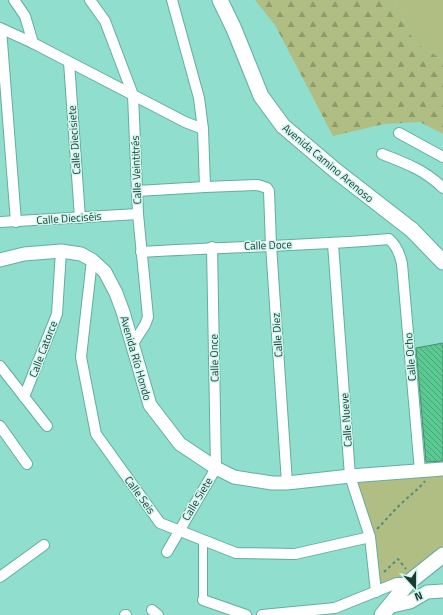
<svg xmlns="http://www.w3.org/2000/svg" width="443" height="615" viewBox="0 0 443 615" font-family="'Titillium Web',sans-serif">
<defs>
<pattern id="forest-firs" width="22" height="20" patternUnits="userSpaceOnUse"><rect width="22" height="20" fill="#b0be83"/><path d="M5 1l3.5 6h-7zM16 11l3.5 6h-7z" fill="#8e9c6c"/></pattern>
<pattern id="building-back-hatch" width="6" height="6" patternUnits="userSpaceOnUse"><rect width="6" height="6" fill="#5ac992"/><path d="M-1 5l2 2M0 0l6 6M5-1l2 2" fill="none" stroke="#4aa478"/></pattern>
</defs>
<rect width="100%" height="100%" fill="#90decd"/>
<g fill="#b0be83">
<polygon points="395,0 443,0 443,60 414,42"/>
<polygon points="443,472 443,546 402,577 380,586 355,479"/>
</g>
<polygon fill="url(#forest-firs)" points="255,0 395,0 414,42 443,60 443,134 420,122 384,124 333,136 275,25"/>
<polygon fill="url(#building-back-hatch)" stroke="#4e8a6a" points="443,343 443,461 426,462 416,348"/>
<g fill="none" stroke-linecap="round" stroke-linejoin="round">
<g stroke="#61af9f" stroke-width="10">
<polyline id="pedestrian" points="203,540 203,600"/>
</g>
<g stroke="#61af9f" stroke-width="12">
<g id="minor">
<polyline points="14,0 25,16 33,43"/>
<polyline points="90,0 105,21 133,95 138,214 148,317 145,325 132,345"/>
<polyline points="172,0 199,98 203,129 205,187"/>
<polyline points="0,28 33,43 185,122 203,129"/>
<polyline points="1,29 16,222"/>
<polyline points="69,62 80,218"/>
<polyline points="399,133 443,157"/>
<path d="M382,154c23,9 43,16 61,34"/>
<polyline points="137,191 205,187 258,185 267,188 269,191 271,245 287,483"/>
<polyline points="0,222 138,214"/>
<polyline points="333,244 350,476 370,537 376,592"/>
<path d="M141,252c83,-5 166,-6 248,-13 8,7 11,15 13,25l18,207"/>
<polyline points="92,260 81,357 96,434 160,523 236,553 295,554 370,537"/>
<polyline points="0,366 47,426"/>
<polyline points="24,397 57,314 61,251"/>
<polyline points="0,426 27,464"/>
<polyline points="167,552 216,468 212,247"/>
<polyline points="0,577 44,545"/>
<polyline points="203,600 246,615"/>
<polyline points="152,610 158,615"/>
<polyline points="125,615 126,615"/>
<polyline points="262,615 335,608 397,583 408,583"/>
</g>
</g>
<g stroke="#61af9f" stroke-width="15">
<g id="tertiary">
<polyline points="0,260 24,254 61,251 81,254 92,260 105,272 116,293 123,312 150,405 180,444 216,468 234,477 272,483 287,483 350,476 443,469"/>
<polyline points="388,607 410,602 427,592 443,591"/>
</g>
</g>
<g stroke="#61af9f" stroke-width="17">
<g id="secondary">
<polyline points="220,0 234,29 261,96 283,126 336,171 412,230 443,262"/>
<polyline points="382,615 408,583 443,555"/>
</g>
</g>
<g stroke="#548b7f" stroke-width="2" stroke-dasharray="3 3" stroke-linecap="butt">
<path d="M377,529c9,-9 16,-18 25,-26 8,-8 16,-13 23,-22"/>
<polyline points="384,572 398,559 406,569"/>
</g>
<use href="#pedestrian" stroke="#fff" stroke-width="8"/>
<use href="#minor" stroke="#fff" stroke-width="10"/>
<use href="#tertiary" stroke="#fff" stroke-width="13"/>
<use href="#secondary" stroke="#fff" stroke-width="15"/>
</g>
<g text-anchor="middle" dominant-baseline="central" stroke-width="3" stroke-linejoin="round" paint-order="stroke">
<g font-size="11" fill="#1a3b34" stroke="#d1f6ed">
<text transform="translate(74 140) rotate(-94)">Calle Diecisiete</text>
<text transform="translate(328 163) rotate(40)">Avenida Camino Arenoso</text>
<text transform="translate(136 170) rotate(-92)">Calle Veintitrés</text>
<text transform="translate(69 218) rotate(-4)">Calle Dieciséis</text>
<text transform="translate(268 245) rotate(-2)">Calle Doce</text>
<text transform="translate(277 335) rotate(-94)">Calle Diez</text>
<text transform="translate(43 349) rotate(-69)">Calle Catorce</text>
<text transform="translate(410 357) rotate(-95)">Calle Ocho</text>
<text transform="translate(136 358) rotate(74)">Avenida Río Hondo</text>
<text transform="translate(214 358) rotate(-91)">Calle Once</text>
<text transform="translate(346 420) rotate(-94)">Calle Nueve</text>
<text transform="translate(140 495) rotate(54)">Calle Seis</text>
<text transform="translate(197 499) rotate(-59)">Calle Siete</text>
</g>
</g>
<g transform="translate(415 587) rotate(159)" stroke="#d1f6ed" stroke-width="3" paint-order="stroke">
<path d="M0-3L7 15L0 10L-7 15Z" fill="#1a3b34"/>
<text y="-6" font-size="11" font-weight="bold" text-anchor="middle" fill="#1a3b34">N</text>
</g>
</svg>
